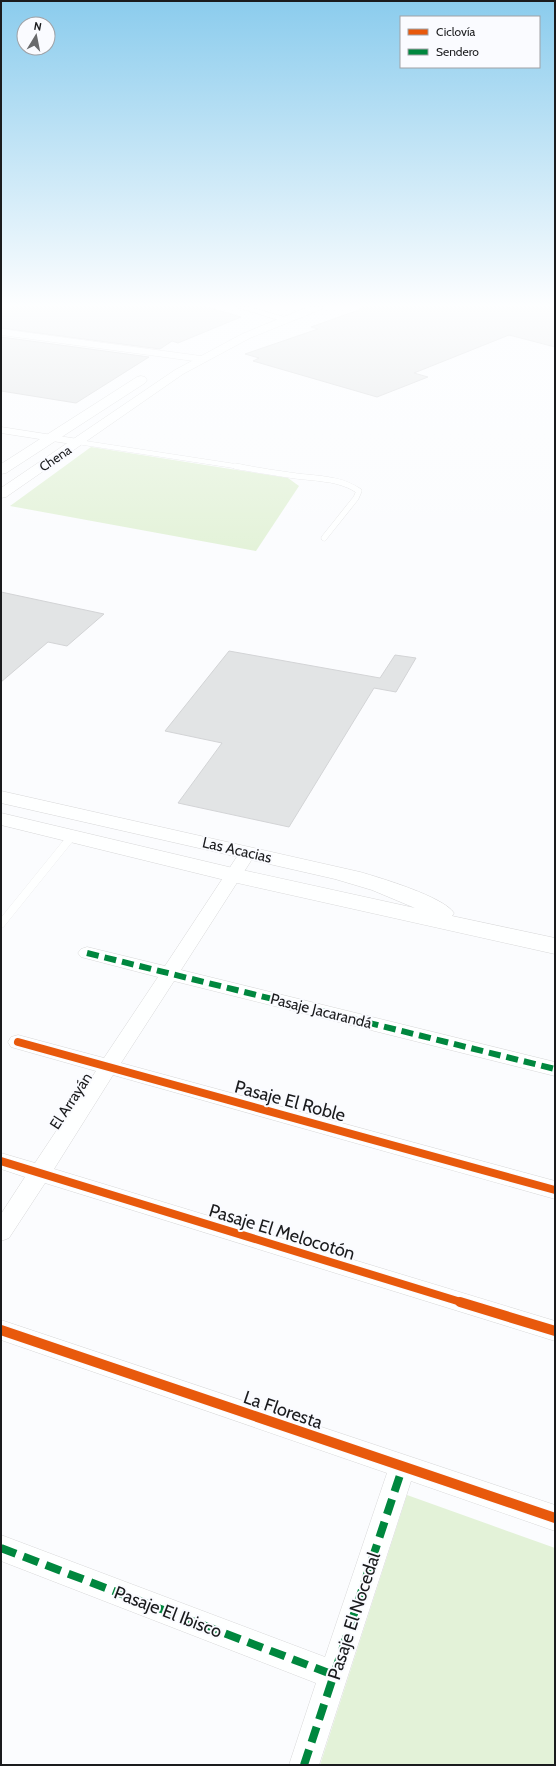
<svg xmlns="http://www.w3.org/2000/svg" width="556" height="1766" viewBox="0 0 556 1766" font-family="Cabin,sans-serif">
<rect width="100%" height="100%" fill="#fbfcfe"/>
<g fill="#e3f2d8">
<polygon points="91,447 288,478 299,486 256,551 10,506"/>
<polygon points="407,1495 555,1548 555,1765 320,1765"/>
</g>
<g fill="#e2e4e5" stroke="#d3d4d6">
<polygon points="1,307 207,307 241,317 178,343 172,341 160,349 1,328"/>
<polygon points="360,307 555,307 555,347 509,335 414,373 428,377 377,397 253,361 259,358 245,354 318,329 311,327 359,310"/>
<polygon points="1,337 149,357 76,403 1,391"/>
<polygon points="1,592 104,614 67,646 48,642 1,682"/>
<polygon points="229,651 380,678 395,655 416,658 396,692 374,688 289,827 178,803 222,743 165,731"/>
</g>
<g fill="none" stroke-linecap="round" stroke-linejoin="round">
<g stroke="#d8d8d9" stroke-width="5">
<polyline id="lane-far2" points="78,442 241,467"/>
</g>
<g stroke="#d8d8d9" stroke-width="6">
<path id="lane-far1" d="M235,466c20,4 41,7 61,10 23,3 44,2 63,15l-3,7 -32,40"/>
</g>
<g stroke="#d8d8d9" stroke-width="8">
<polyline id="lane" points="1,924 72,836"/>
</g>
<g stroke="#d8d8d9" stroke-width="1">
<g id="street">
<polygon points="236,307 250,307 288,318 289,320 285,322"/>
<polygon points="1,329 201,356 205,359 201,362 1,335"/>
<polygon points="1,427 78,439 83,442 78,445 1,433"/>
<polygon points="248,848 254,849 256,853 181,970 555,1062 555,1076 174,981 121,1063 555,1181 555,1199 113,1075 54,1169 555,1321 555,1341 45,1183 9,1238 1,1241 1,1214 25,1177 1,1169 1,1153 35,1163 96,1071 11,1047 8,1042 11,1037 18,1035 104,1058 158,977 81,957 78,953 81,949 87,947 165,966 242,849"/>
<polygon points="1,1320 555,1505 555,1531 411,1481 319,1765 289,1765 316,1683 1,1561 1,1535 325,1657 387,1473 1,1340"/>
</g>
</g>
<g stroke="#d8d8d9" stroke-width="1">
<g id="secondary">
<polygon points="308,307 323,307 322,309 250,338 183,374 6,497 1,498 1,488 175,370 242,334"/>
<polygon points="141,376 145,377 147,380 145,383 6,473 1,474 1,464 137,377"/>
<path d="M1,791l359,81c21,6 84,25 94,41l-2,3 103,22v16l-322,-72 -232,-57v-12l232,55 182,40 -43,-18 -37,-11 -334,-76z"/>
</g>
</g>
<use href="#lane-far2" stroke="#feffff" stroke-width="4.5"/>
<use href="#lane-far1" stroke="#feffff" stroke-width="5.5"/>
<use href="#lane" stroke="#feffff" stroke-width="8"/>
<use href="#street" fill="#feffff" fill-rule="evenodd"/>
<use href="#secondary" fill="#feffff" fill-rule="evenodd"/>
<polyline stroke="#00873e" stroke-width="6" stroke-dasharray="12 6" stroke-linecap="butt" points="87,953 555,1069"/>
<g stroke="#00873e" stroke-width="8" stroke-dasharray="16 8" stroke-linecap="butt">
<polyline points="1,1548 334,1675"/>
<polyline points="304,1765 403,1466"/>
</g>
<g stroke="#fafbff" stroke-width="10">
<g id="cycleway-far1">
<polyline points="18,1042 555,1190"/>
<polyline points="1,1161 464,1303"/>
</g>
</g>
<g stroke="#fafbff" stroke-width="12">
<g id="cycleway">
<polyline points="460,1302 555,1331"/>
<polyline points="1,1330 555,1518"/>
</g>
</g>
<use href="#cycleway-far1" stroke="#e8590c" stroke-width="8"/>
<use href="#cycleway" stroke="#e8590c" stroke-width="10"/>
</g>
<linearGradient id="sky" x2="0" y2="1"><stop stop-color="#8bcced"/><stop offset="0.55" stop-color="#fdfeff"/><stop offset="1" stop-color="#fdfeff" stop-opacity="0"/></linearGradient>
<rect width="556" height="555" fill="url(#sky)"/>
<g text-anchor="middle" dominant-baseline="central" stroke-width="4" stroke-linejoin="round" paint-order="stroke">
<g font-size="13" fill="#1a1b1d" stroke="#fafbff">
<text transform="translate(55 458) rotate(-34)">Chena</text>
</g>
<g font-size="15" fill="#1a1b1d" stroke="#fafbff">
<text transform="translate(237 850) rotate(13)">Las Acacias</text>
<text transform="translate(321 1011) rotate(14)">Pasaje Jacarandá</text>
<text transform="translate(71 1101) rotate(-57)">El Arrayán</text>
</g>
<g font-size="18" fill="#1a1b1d" stroke="#fafbff">
<text transform="translate(290 1101) rotate(15)">Pasaje El Roble</text>
<text transform="translate(282 1232) rotate(17)">Pasaje El Melocotón</text>
<text transform="translate(283 1410) rotate(19)">La Floresta</text>
<text transform="translate(168 1612) rotate(21)">Pasaje El Ibisco</text>
<text transform="translate(354 1616) rotate(-72)">Pasaje El Nocedal</text>
</g>
</g>
<rect width="556" height="1766" fill="none" stroke="#1a1b1d" stroke-width="4"/>
<rect x="400" y="16" width="140" height="52" fill="#fafbff" stroke="#a0a1a5"/>
<rect x="408" y="29" width="20" height="6" fill="#e8590c" stroke="#a0a1a5"/>
<text x="436" y="36" font-size="12" fill="#1a1b1d">Ciclovía</text>
<rect x="408" y="49" width="20" height="6" fill="#00873e" stroke="#a0a1a5"/>
<text x="436" y="56" font-size="12" fill="#1a1b1d">Sendero</text>
<g transform="translate(36 36) rotate(10)"><circle r="19" fill="#fafbff" stroke="#a0a1a5"/>
<path d="M0-3L7 15L0 10L-7 15Z" fill="#696a6c"/>
<text y="-6" font-size="11" font-weight="bold" text-anchor="middle" fill="#1a1b1d">N</text>
</g>
</svg>
